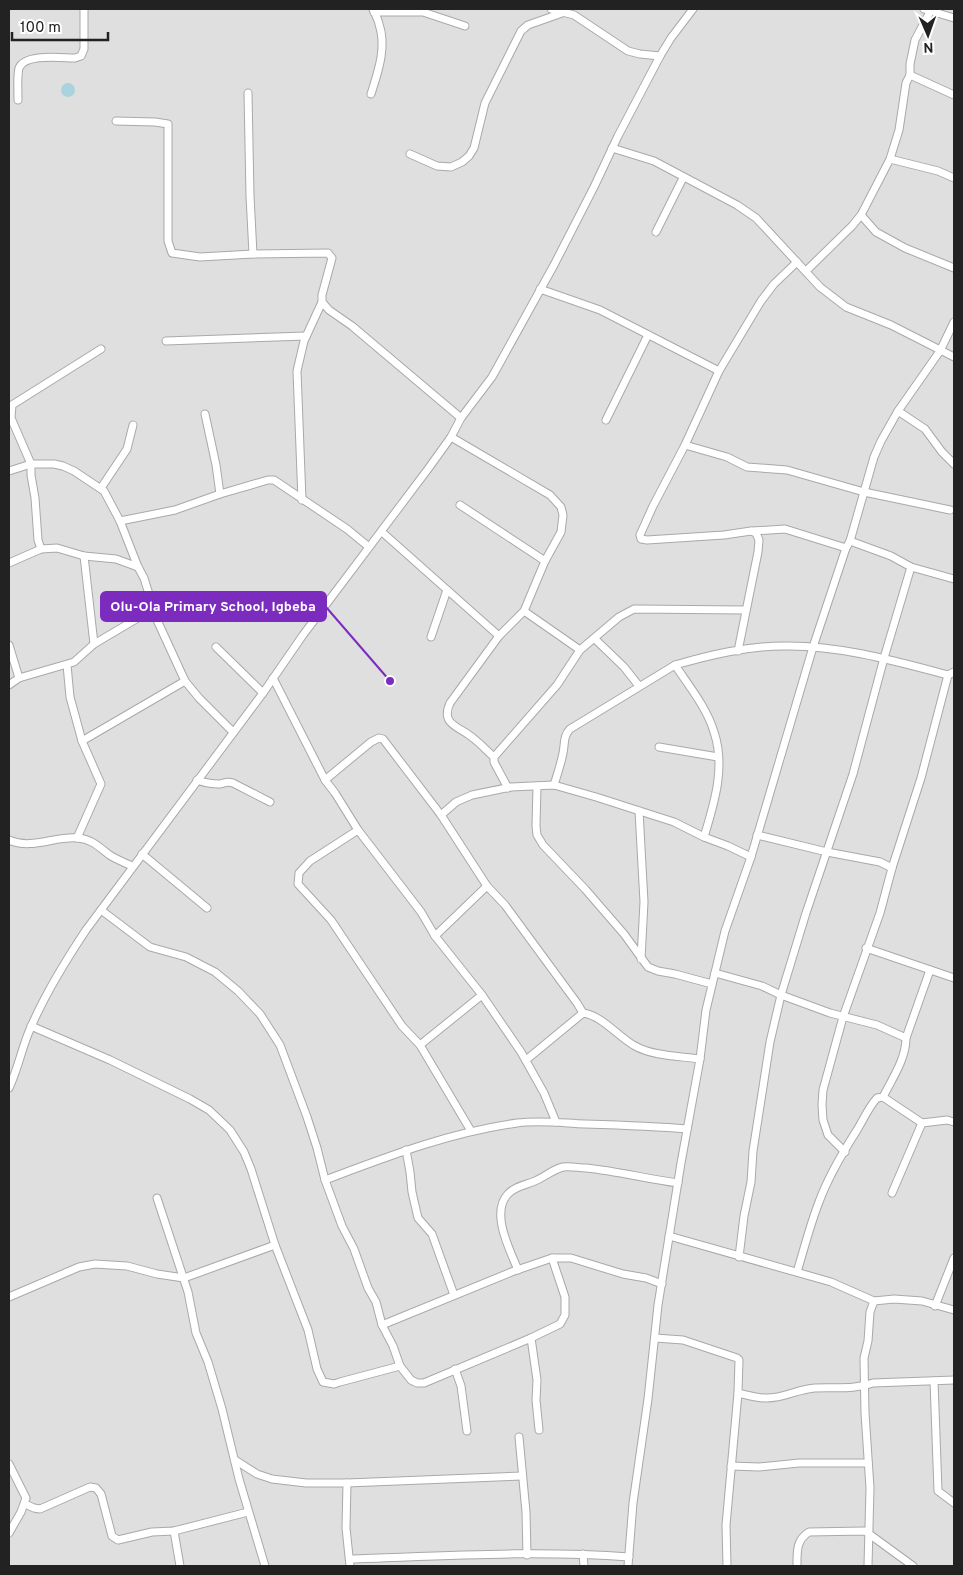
<svg xmlns="http://www.w3.org/2000/svg" width="963" height="1575" viewBox="0 0 963 1575" font-family="Overpass,sans-serif">
<rect width="100%" height="100%" fill="#f2efe9"/>
<rect fill="#e0dfdf" x="9" y="9" width="945" height="1557"/>
<circle fill="#aad3df" cx="68" cy="90" r="7"/>
<g fill="none" stroke-linecap="round" stroke-linejoin="round">
<g stroke="#a9a9a9" stroke-width="9">
<g id="minor">
<polyline points="551,9 574,15 628,51 640,54 660,56"/>
<polyline points="924,9 954,18"/>
<polyline points="374,12 423,12 465,26"/>
<polyline points="910,75 954,95"/>
<polyline points="248,93 250,196 253,254"/>
<path d="M371,94c7,-22 16,-47 8,-70 -1,-5 -4,-10 -6,-15"/>
<path d="M18,100c0,-8 -1,-25 1,-32 6,-15 43,-10 56,-10l6,-2 3,-7v-40"/>
<polyline points="116,121 155,122 168,124 168,241 172,253 200,257 253,254 328,253 332,258 322,295 322,302 329,310 352,326 461,418"/>
<polyline points="612,148 654,161 737,205 756,218 820,287 846,307 891,325 954,357"/>
<polyline points="410,154 437,166 451,167 462,162 469,156 474,148 485,103 521,31 528,25 565,12"/>
<polyline points="890,159 938,171 954,178"/>
<polyline points="861,215 876,232 905,248 954,268"/>
<polyline points="656,232 683,178"/>
<polyline points="806,271 852,226 861,215 890,159 899,130 906,83 910,75 910,64 915,40 931,10"/>
<polyline points="540,289 600,310 719,371"/>
<polyline points="166,341 306,336"/>
<polyline points="898,411 925,429 942,452 954,464"/>
<polyline points="205,414 216,465 220,494"/>
<polyline points="606,420 648,335"/>
<path d="M451,437l99,58 11,12 2,8 -2,17 -16,29 -21,50 -25,25 -49,67c-10,22 9,23 23,35 8,6 14,13 21,19"/>
<polyline points="685,445 727,457 747,467 787,470 864,492 950,510"/>
<polyline points="9,471 31,464 54,464 63,466 74,471 104,491 120,521 138,567 144,578 157,620 185,681 199,698 233,732"/>
<polyline points="101,488 127,449 133,425"/>
<polyline points="302,500 297,371 304,341 322,302"/>
<polyline points="460,505 545,561"/>
<polyline points="120,521 175,510 220,494 268,480 274,480 347,529 369,547"/>
<polyline points="752,531 785,529 846,548"/>
<polyline points="382,532 499,636"/>
<polyline points="850,541 891,556 911,567 954,579"/>
<polyline points="41,549 38,540 35,498 31,475 31,464 11,418 12,405 101,349"/>
<polyline points="84,556 94,644"/>
<polyline points="9,563 41,549 57,548 84,556 116,559 138,567"/>
<polyline points="524,611 580,650"/>
<polyline points="431,637 447,590"/>
<polyline points="595,639 624,667 639,686"/>
<polyline points="9,645 19,678"/>
<polyline points="216,647 263,693"/>
<polyline points="738,651 758,552 759,540 756,533 751,531 724,535 647,540 641,539 640,535 653,506 685,445 719,371 761,301 774,284 797,262"/>
<polyline points="67,665 70,697 82,741 101,784 77,838"/>
<path d="M675,665c14,21 32,43 39,67 12,35 0,72 -10,105"/>
<polyline points="273,678 325,780 335,793 358,830 421,912 435,936 482,995 521,1052 544,1093 556,1122"/>
<polyline points="9,685 19,678 74,662 94,644 143,615 154,611"/>
<polyline points="82,741 185,681"/>
<polyline points="659,747 718,757"/>
<path d="M197,780c8,3 14,4 23,4 5,-1 7,-3 13,-1l37,19"/>
<polyline points="325,780 371,742 379,738 383,739 441,815 487,886 505,905 577,1003 583,1013"/>
<path d="M554,785c3,-10 7,-21 9,-32 2,-9 0,-17 7,-24l105,-64c35,-10 72,-19 109,-19 55,-1 111,15 164,29l6,-3"/>
<polyline points="537,786 536,826 537,835 543,845 585,889 624,934 648,967 658,971 675,974 712,984"/>
<polyline points="508,788 494,762 494,757 557,685 580,650 619,617 634,609 745,610"/>
<polyline points="639,811 644,902 641,959"/>
<polyline points="441,815 456,802 472,795 511,787 554,785 596,797 674,822 704,837 728,846 751,857"/>
<polyline points="358,830 310,861 299,873 298,884 331,920 402,1026 420,1045 471,1131"/>
<polyline points="757,835 827,852 880,862 892,868"/>
<path d="M9,840c23,10 45,-4 69,-2 14,1 22,10 33,18 7,4 14,7 21,10"/>
<polyline points="142,854 207,908"/>
<polyline points="101,910 150,947 186,957 215,972 238,991 260,1014 280,1045 307,1117 317,1148 325,1180 342,1226 354,1249 368,1288 376,1302 382,1325 393,1346 400,1366 411,1380 417,1383 424,1383 531,1338 560,1324 565,1315 565,1297 552,1258"/>
<polyline points="435,936 487,886"/>
<polyline points="866,948 954,978"/>
<polyline points="715,973 762,986 781,995 830,1013 877,1025 906,1038"/>
<polyline points="31,1026 110,1060 190,1099 209,1110 230,1130 244,1152 251,1169 275,1245 308,1330 317,1369 323,1382 334,1384 340,1382 400,1366"/>
<polyline points="420,1045 482,995"/>
<path d="M526,1060l57,-47c20,3 34,23 52,33 18,10 44,10 65,13"/>
<path d="M9,1088c8,-17 12,-36 19,-54 15,-37 36,-71 58,-104l177,-237 40,-58 125,-166 23,-32 10,-19 31,-41 62,-112 40,-78 24,-51 42,-80 11,-18 22,-29"/>
<polyline points="883,1097 922,1123 947,1120 954,1122"/>
<polyline points="406,1150 410,1172 412,1192 418,1218 432,1234 454,1295"/>
<polyline points="845,1152 828,1135 823,1120 822,1105 823,1090 843,1017 880,913 892,868 921,778 948,675"/>
<path d="M325,1180c64,-24 123,-47 192,-57 22,-3 45,0 68,1 34,1 68,2 102,5"/>
<polyline points="892,1193 922,1123"/>
<polyline points="157,1198 188,1292 196,1333 208,1362 222,1409 239,1479 265,1566"/>
<polyline points="669,1236 831,1282 874,1301 894,1299 922,1301 954,1310"/>
<polyline points="739,1257 744,1216 751,1182 753,1151 770,1042 781,995 806,913 853,774 884,658 911,567"/>
<path d="M518,1270c-8,-20 -28,-57 -10,-76 7,-8 18,-9 27,-13 9,-4 19,-12 28,-14 8,-1 16,1 23,1 31,3 61,11 92,15"/>
<path d="M797,1272c7,-23 13,-47 22,-70 9,-25 24,-50 38,-72 7,-11 11,-22 20,-32l6,-1c9,-18 23,-38 23,-59l24,-68"/>
<polyline points="9,1297 79,1267 95,1264 127,1266 157,1274 184,1278 275,1245"/>
<polyline points="935,1306 954,1258"/>
<polyline points="382,1325 514,1271 552,1258 571,1258 623,1274 646,1278 662,1284"/>
<polyline points="531,1338 537,1380 536,1400 539,1430"/>
<polyline points="655,1338 683,1340 737,1358 739,1360 738,1393 726,1525 727,1566"/>
<polyline points="455,1369 461,1386 467,1431"/>
<polyline points="934,1381 938,1491 954,1503"/>
<path d="M738,1393c9,2 18,5 27,5 17,1 33,-9 50,-10 20,-1 39,2 58,-5l81,-3"/>
<polyline points="519,1437 526,1512 527,1555"/>
<polyline points="235,1460 257,1474 272,1479 306,1483 347,1483 522,1476"/>
<polyline points="9,1464 26,1498 21,1512 9,1533"/>
<polyline points="731,1466 759,1467 799,1463 868,1463"/>
<polyline points="347,1483 346,1528 350,1566"/>
<polyline points="25,1504 34,1508 40,1509 90,1487 96,1488 101,1494 112,1536 118,1540 152,1532 174,1531 248,1512"/>
<polyline points="174,1531 180,1566"/>
<polyline points="583,1554 584,1566"/>
<path d="M350,1559c92,-3 186,-9 279,-2"/>
<polyline points="628,1566 633,1503 648,1399 658,1305 681,1163 700,1059 706,1010 725,931 751,857 813,647 846,548 850,541 874,457 881,441 898,411 940,351 954,322"/>
<path d="M797,1566c0,-14 -1,-26 12,-34l56,-1 48,35"/>
<polyline points="868,1566 870,1488 865,1413 864,1358 868,1341 870,1312 874,1301"/>
</g>
</g>
<use href="#minor" stroke="#fff" stroke-width="7"/>
</g>
<path fill="none" stroke="#7b2cbf" stroke-width="2" d="M390 681L326 607"/>
<circle fill="#7b2cbf" stroke="#fff" stroke-width="2" cx="390" cy="681" r="5"/>
<rect fill="#7b2cbf" stroke="#7b2cbf" stroke-width="2" x="101" y="592" width="225" height="29" rx="5"/>
<g font-size="14" text-anchor="middle" font-weight="bold" fill="#fff">
<text x="213" y="611">Olu-Ola Primary School, Igbeba</text>
</g>
<rect width="963" height="1575" fill="none" stroke="#222222" stroke-width="20"/>
<g transform="translate(928 35) rotate(178)" stroke="#ffffff" stroke-width="4" paint-order="stroke">
<path d="M0-4L9 19L0 12L-9 19Z" fill="#222222"/>
<text y="-8" font-size="14" font-weight="bold" text-anchor="middle" fill="#222222">N</text>
</g>
<path d="M12 32v8h96v-8" fill="none" stroke="#222222" stroke-width="2.5"/>
<text x="20" y="32" font-size="15" fill="#222222" stroke="#ffffff" stroke-width="4" paint-order="stroke">100 m</text>
</svg>
